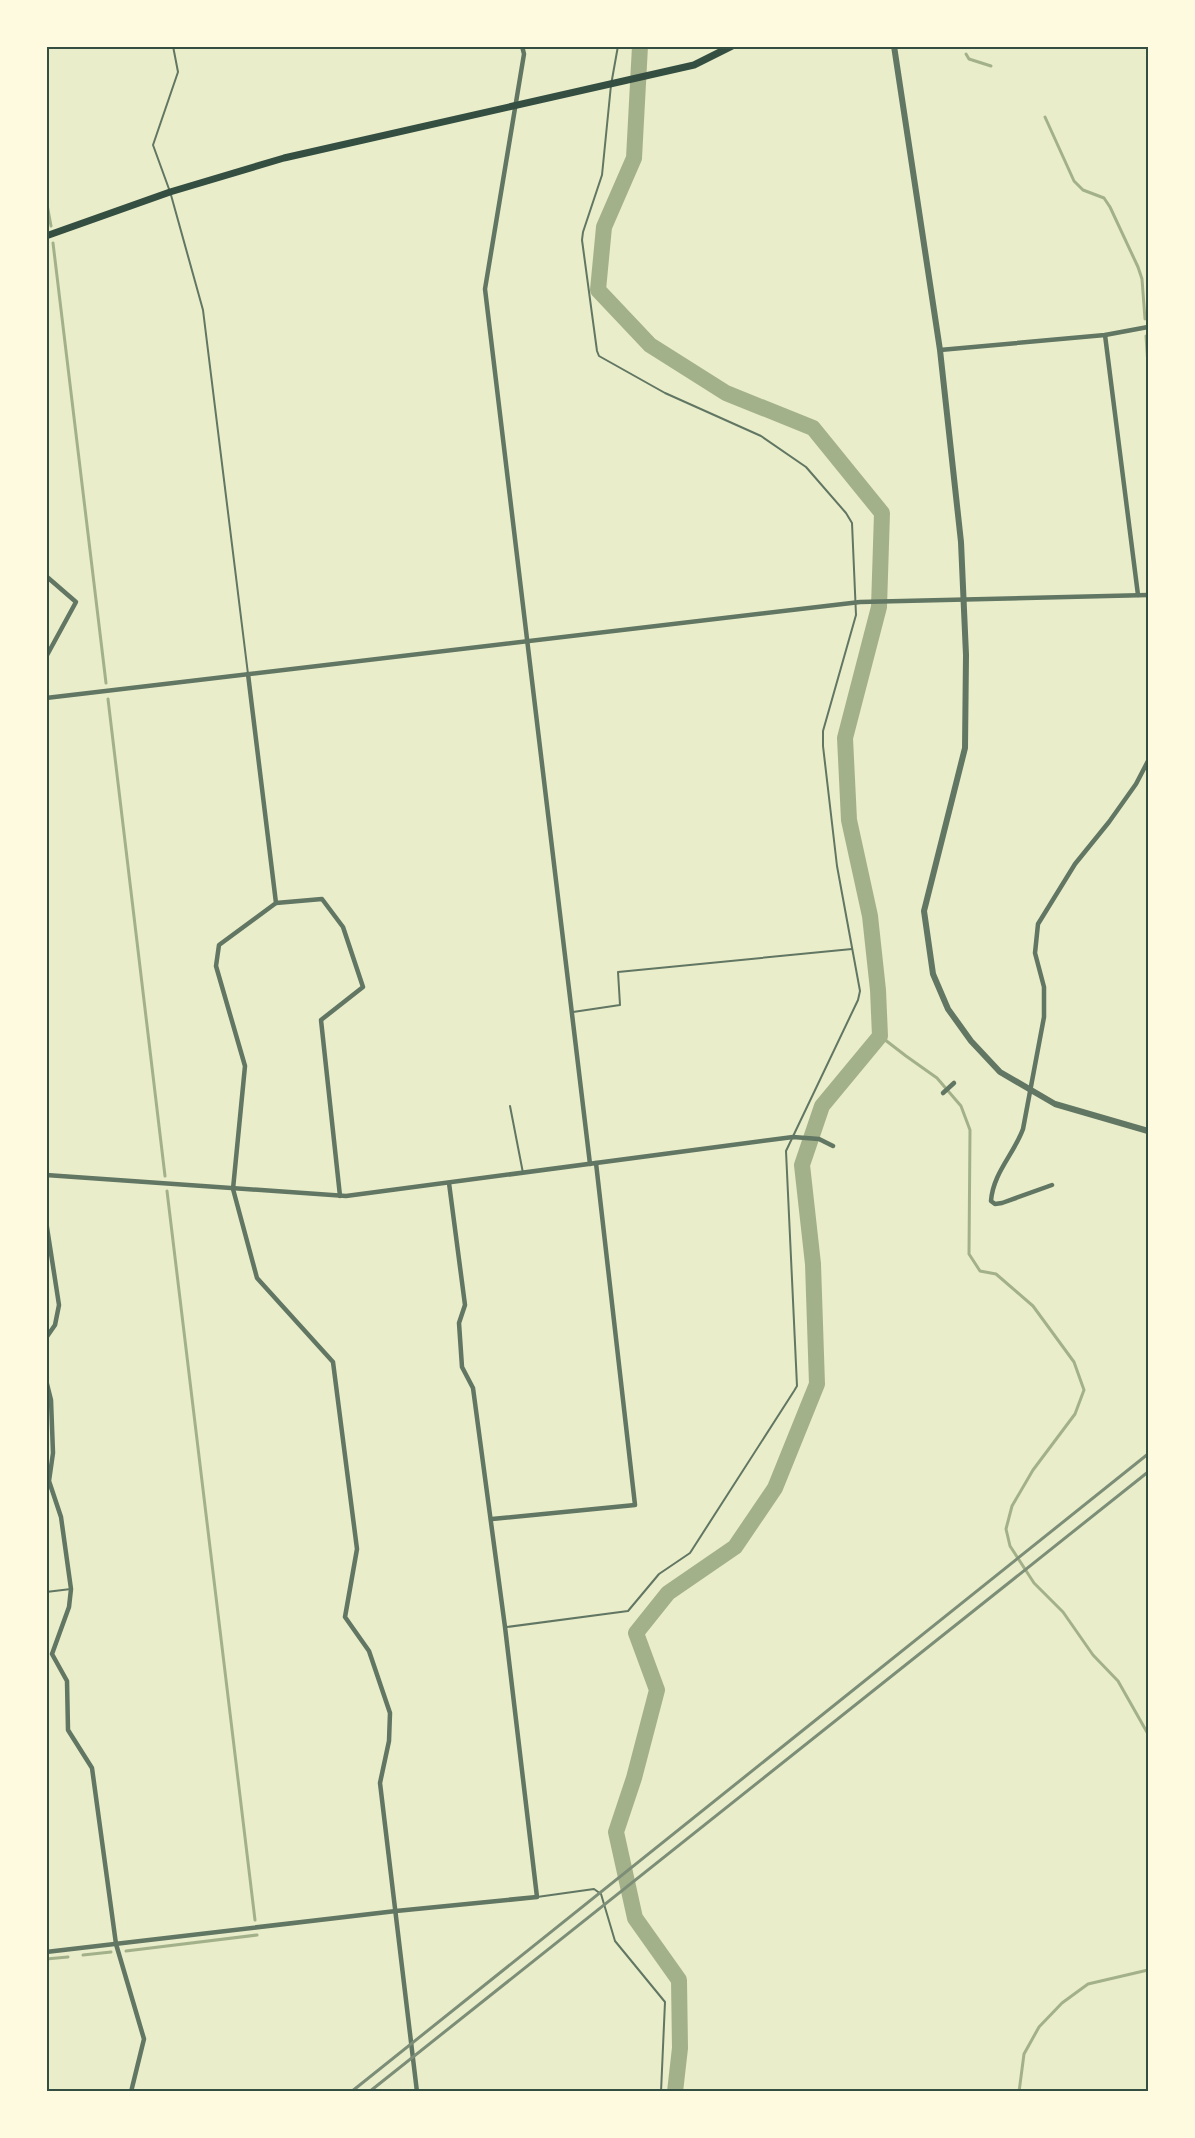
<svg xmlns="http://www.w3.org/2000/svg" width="1195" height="2138" viewBox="0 0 1195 2138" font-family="Montserrat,sans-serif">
<rect width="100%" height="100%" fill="#e9edc9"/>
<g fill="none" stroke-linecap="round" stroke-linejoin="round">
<g stroke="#a3b18a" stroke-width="3">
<polyline points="966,54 969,59 991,66"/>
<polyline points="1045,117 1074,181 1083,190 1104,198 1110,207 1138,267 1142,279 1145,319"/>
<polyline points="46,199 51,226"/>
<polyline points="53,243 106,683"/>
<polyline points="1146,336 1148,365"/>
<polyline points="108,699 165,1176"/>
<polyline points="880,1036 906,1056 937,1078 961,1106 970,1130 969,1254 980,1271 996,1274 1033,1306 1074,1362 1084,1390 1075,1414 1033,1470 1012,1506 1006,1529 1010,1546 1034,1583 1063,1612 1093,1655 1118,1681 1148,1734"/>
<polyline points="167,1191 255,1920"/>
<polyline points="126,1951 257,1935"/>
<polyline points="83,1955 111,1952"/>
<polyline points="46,1959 68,1957"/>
<polyline points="1019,2092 1024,2054 1039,2027 1062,2003 1088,1984 1148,1970"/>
</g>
<polyline stroke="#a3b18a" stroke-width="16" points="640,46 634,158 604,227 598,290 650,345 726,393 813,428 882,513 879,607 845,738 849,820 870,916 878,990 880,1036 822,1106 802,1165 813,1264 817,1384 775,1488 735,1547 668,1593 636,1633 657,1690 634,1778 616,1832 635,1918 679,1980 680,2048 675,2092"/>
<g stroke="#617663" stroke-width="2">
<polyline points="169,189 153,145 178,72 173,46"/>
<polyline points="171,195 203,310 248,674"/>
<polyline points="573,1012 620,1005 618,972 852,949"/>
<polyline points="510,1106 523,1173"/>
<polyline points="46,1592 71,1589"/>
<polyline points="507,1627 628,1611 659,1574 690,1553 794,1391 797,1386 786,1151 858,1000 860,991 837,866 823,746 823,731 856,615 852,523 846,513 806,467 761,436 665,393 599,356 597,351 582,240 583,232 602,175 611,85 618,46"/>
<polyline points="537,1897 594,1889 601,1894 615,1941 665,2002 661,2092"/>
</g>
<g stroke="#617663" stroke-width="4.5">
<polyline points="522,46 524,54 485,289 590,1164"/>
<polyline points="1105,335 1138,595"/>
<polyline points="940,350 1105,335 1148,327"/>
<polyline points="46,576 76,602 46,657"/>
<polyline points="248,674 276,903 219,945 216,966 245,1066 233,1189 257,1278 333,1362 357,1549 345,1617 369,1651 390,1713 389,1741 380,1783 417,2092"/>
<polyline points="46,698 860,602 1148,595"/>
<polyline points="276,903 322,899 343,927 363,987 321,1020 340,1196"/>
<polyline points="943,1093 954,1083"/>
<polyline points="46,1175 346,1196 793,1137 819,1139 833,1146"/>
<path d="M1052,1185l-50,18 -7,1 -4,-3c2,-28 23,-47 32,-72l21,-112v-30l-9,-34 3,-29 37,-60 34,-42 27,-38 12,-23"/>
<polyline points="46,1221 59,1305 55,1325 46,1338"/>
<polyline points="46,1380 51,1400 53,1453 49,1481 61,1517 71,1589 69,1607 52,1654 67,1681 68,1730 92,1768 116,1944 144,2039 131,2092"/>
<polyline points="492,1519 635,1505 596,1163"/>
<polyline points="46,1952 396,1911 537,1897 505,1627 473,1388 462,1367 459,1323 465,1305 449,1183"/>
</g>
<polyline stroke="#617663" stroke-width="6" points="894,46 940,350 961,542 966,655 965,748 924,911 933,974 948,1009 971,1041 1000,1072 1055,1104 1148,1131"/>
<polyline stroke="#344e41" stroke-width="7" points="46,236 170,192 284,158 694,65 732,46"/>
<g stroke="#7c8e77" stroke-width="3">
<polyline points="351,2092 1148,1454"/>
<polyline points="369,2092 1148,1472"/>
</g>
</g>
<rect width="1195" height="2138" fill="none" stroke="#fefae0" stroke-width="96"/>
<rect x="48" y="48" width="1099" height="2042" fill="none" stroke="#344e41" stroke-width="2"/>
</svg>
